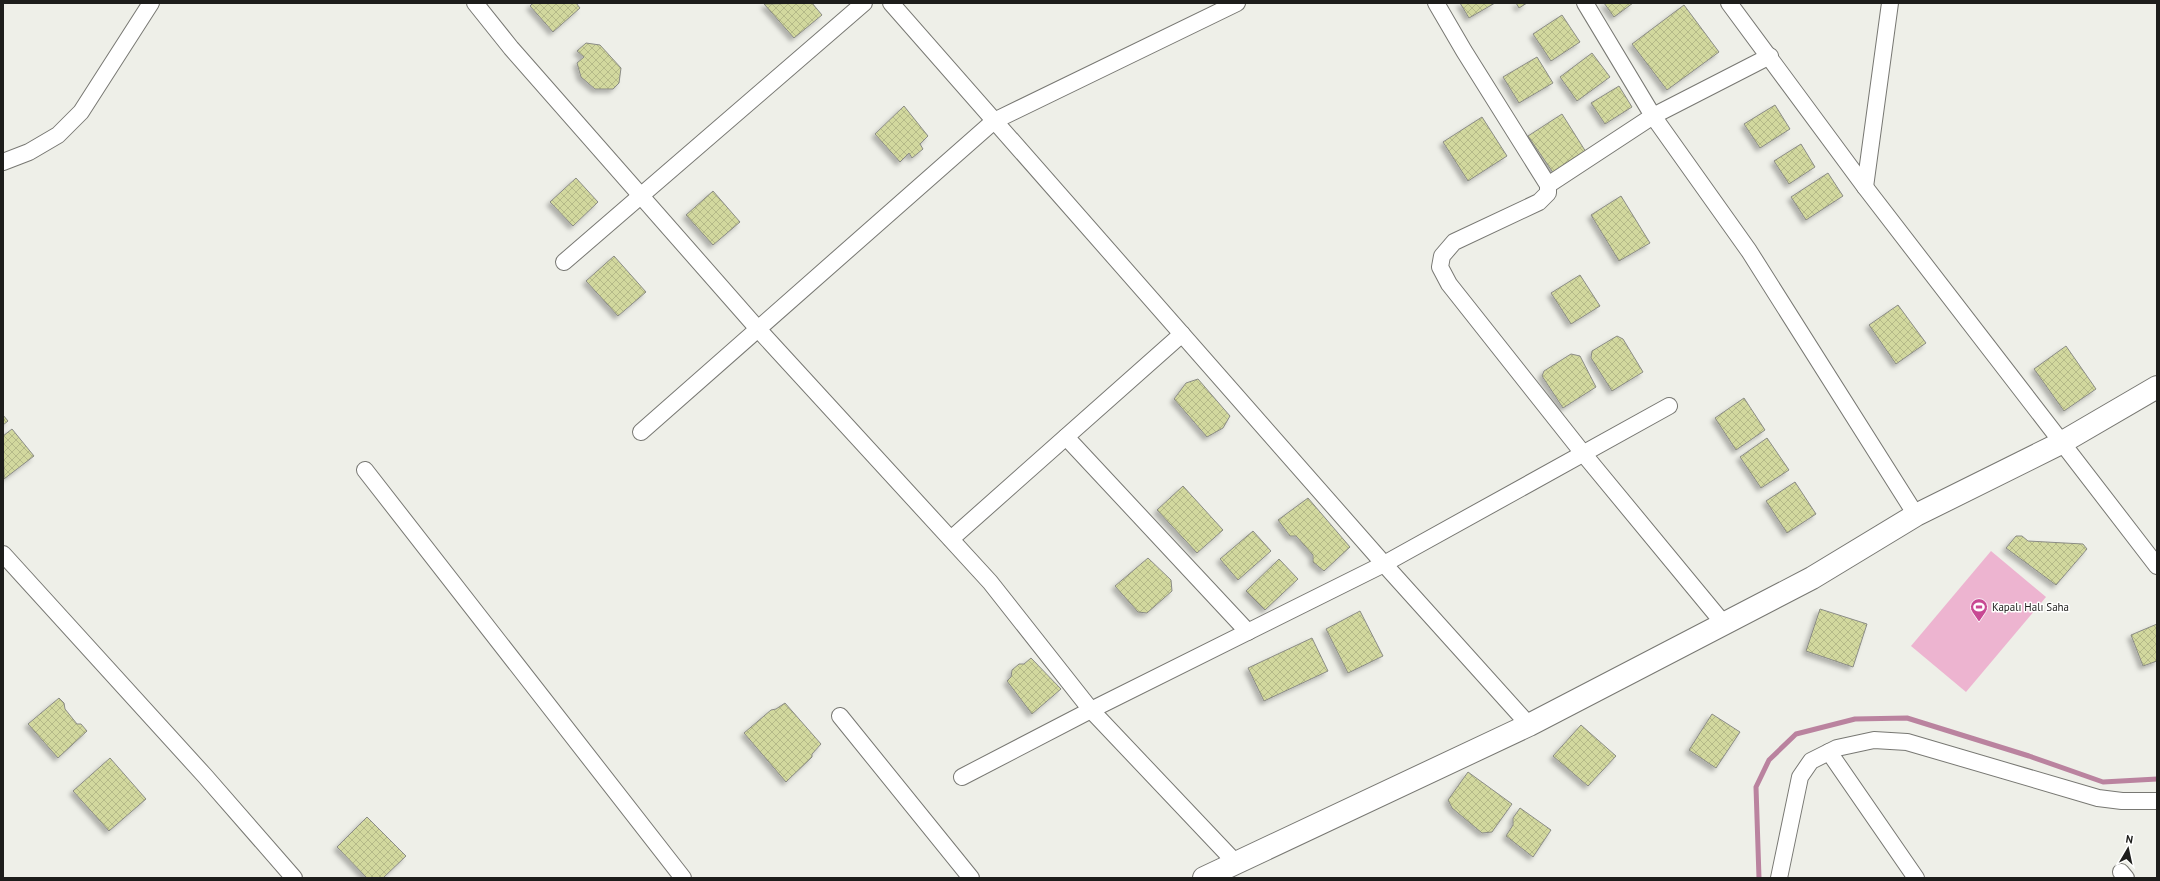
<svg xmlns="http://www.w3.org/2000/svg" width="2160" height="881" viewBox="0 0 2160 881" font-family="'PT Sans',sans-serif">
<defs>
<pattern id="building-cross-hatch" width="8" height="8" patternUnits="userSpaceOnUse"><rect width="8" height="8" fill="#d2d89e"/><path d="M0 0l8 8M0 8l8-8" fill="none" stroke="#b4b988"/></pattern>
<filter id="shadow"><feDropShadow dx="-3.5" dy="3.5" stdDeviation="2" flood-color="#0004"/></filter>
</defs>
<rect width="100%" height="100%" fill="#eeefe8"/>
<polygon fill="#edb4d0" points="1991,551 2046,597 1966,692 1911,646"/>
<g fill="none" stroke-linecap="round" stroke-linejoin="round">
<polyline stroke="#ba839f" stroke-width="5" points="1759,878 1756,787 1769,760 1796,734 1855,719 1907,718 2029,756 2103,782 2157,779"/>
</g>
<g fill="url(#building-cross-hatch)" stroke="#8b8c86" filter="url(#shadow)">
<polygon points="533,3 576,3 580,8 553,32 530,6"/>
<polygon points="812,3 822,15 794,38 764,4"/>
<polygon points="1460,3 1495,3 1469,18"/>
<polygon points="1516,3 1527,3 1519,8"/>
<polygon points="1604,3 1633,3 1614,17"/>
<polygon points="1684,5 1719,52 1667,90 1632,44"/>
<polygon points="1562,15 1580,42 1551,61 1533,34"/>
<polygon points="586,43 600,45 621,68 619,83 613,89 595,89 581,77 577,63 584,57 577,51"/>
<polygon points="1592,53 1610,77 1577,101 1560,77"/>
<polygon points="1537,57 1553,83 1519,103 1503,77"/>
<polygon points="1619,86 1632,107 1605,124 1591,103"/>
<polygon points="1775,105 1790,129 1760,148 1744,124"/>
<polygon points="904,106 928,136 920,144 923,149 912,158 909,153 900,162 875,134"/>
<polygon points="1562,114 1586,152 1554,174 1528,136"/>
<polygon points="1482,117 1507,156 1468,181 1443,142"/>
<polygon points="1801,144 1815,167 1789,184 1774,161"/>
<polygon points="1828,173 1843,196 1806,220 1791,197"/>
<polygon points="576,178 598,202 573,226 550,202"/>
<polygon points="713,191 740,222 713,245 686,215"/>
<polygon points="1621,196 1650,243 1619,261 1591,215"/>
<polygon points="614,256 646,292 618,316 586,281"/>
<polygon points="1580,275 1600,306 1571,324 1551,293"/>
<polygon points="1898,305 1926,343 1896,364 1869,325"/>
<polygon points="1617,336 1623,339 1643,372 1612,391 1591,358 1592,351"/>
<polygon points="2066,346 2096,389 2064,411 2034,369"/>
<polygon points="1571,354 1580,356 1596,387 1563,408 1542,376 1544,371"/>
<polygon points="1198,379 1230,416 1223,428 1207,437 1174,399 1186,383"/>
<polygon points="1744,398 1765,430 1736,450 1715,418"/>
<polygon points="3,415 8,421 3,425"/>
<polygon points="12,429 34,456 4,479 3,436"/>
<polygon points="1767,438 1789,470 1761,488 1740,457"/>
<polygon points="1795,482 1816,514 1787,533 1766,501"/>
<polygon points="1183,486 1223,530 1197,553 1157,510"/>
<polygon points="1308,498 1350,547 1324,571 1313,562 1313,555 1296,536 1290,536 1278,520"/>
<polygon points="1253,531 1271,551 1238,580 1220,559"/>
<polygon points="2016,536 2022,536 2028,541 2083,544 2087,549 2056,585 2006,548"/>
<polygon points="1148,558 1171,580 1172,591 1147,613 1138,612 1115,586"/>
<polygon points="1279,559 1298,579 1265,610 1246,591"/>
<polygon points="1820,609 1867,624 1853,667 1806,651"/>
<polygon points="1360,611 1383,656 1348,673 1326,629"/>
<polygon points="2157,624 2157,661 2143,666 2131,635"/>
<polygon points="1312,638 1328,671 1264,701 1248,668"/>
<polygon points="1031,658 1061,689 1032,714 1007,681 1011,677 1012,670 1019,664 1024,664"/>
<polygon points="59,698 64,703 65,709 77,724 81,724 87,731 58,758 28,724"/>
<polygon points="785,703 821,744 812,754 812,757 786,782 744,733 771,710 776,709"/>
<polygon points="1712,714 1740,732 1716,768 1689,750"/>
<polygon points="1581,725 1616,756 1588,786 1553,756"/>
<polygon points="110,758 146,799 109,831 73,791"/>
<polygon points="1468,772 1512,804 1492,832 1482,833 1452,808 1448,800"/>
<polygon points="1520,808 1551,830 1533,857 1506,836 1513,825 1513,818"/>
<polygon points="367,817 406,856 383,878 367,878 337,847"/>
</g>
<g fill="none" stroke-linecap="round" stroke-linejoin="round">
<g stroke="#787873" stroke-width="18">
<g id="street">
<polyline points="475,3 511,48 758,329 990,582 1091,710 1236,863"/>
<polyline points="891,3 1384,564 1529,725"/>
<polyline points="1436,3 1464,51 1548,185 1548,193 1539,202 1454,242 1442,256 1440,267 1449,284 1582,452 1724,624"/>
<polyline points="1585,3 1653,116 1749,251 1916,515"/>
<polyline points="1729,3 1865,187 2157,566"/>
<polyline points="3,162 29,152 58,135 81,112 151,3"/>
<polyline points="1548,185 1653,116 1770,56"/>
<polyline points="1865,187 1890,3"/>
<polyline points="564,262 864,3"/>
<polyline points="641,432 994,121 1237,3"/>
<polyline points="1066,437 1248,632"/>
<polyline points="365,470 683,878"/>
<polyline points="951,539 1182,334"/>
<polyline points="3,554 205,776 294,878"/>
<polyline points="840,716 971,878"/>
<polyline points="1829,752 1916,878"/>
<polyline points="962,777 1091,710 1384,564 1669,406"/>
<polyline points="2121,872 2126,878"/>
<polyline points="1779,878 1800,777 1811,761 1837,748 1874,740 1907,742 2098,798 2122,801 2157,801"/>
</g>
</g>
<g stroke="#787873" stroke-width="24">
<polyline id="secondary" points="1204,878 1529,725 1812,578 1916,515 2061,443 2157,387"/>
</g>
<use href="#street" stroke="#fff" stroke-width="16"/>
<use href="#secondary" stroke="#fff" stroke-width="22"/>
</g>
<defs>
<g id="stadium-pin" transform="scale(0.9)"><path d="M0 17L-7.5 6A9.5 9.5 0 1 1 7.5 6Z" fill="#c84893" stroke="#fffffe"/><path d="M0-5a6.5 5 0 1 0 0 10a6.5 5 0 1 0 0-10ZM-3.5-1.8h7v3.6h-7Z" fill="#fff"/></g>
</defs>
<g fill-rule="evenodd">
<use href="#stadium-pin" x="1979" y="607"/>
</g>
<g text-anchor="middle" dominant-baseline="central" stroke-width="3" stroke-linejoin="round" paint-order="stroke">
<g font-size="11" fill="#1d1d1b" stroke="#fffffe" text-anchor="start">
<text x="1992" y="607">Kapalı Halı Saha</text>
</g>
</g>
<rect width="2160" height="881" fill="none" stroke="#1d1d1b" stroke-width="8"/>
<g transform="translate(2128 849) rotate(9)" stroke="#fffffe" stroke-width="3" paint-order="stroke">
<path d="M0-3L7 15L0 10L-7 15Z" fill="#1d1d1b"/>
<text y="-6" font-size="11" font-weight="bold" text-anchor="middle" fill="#1d1d1b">N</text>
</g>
</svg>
